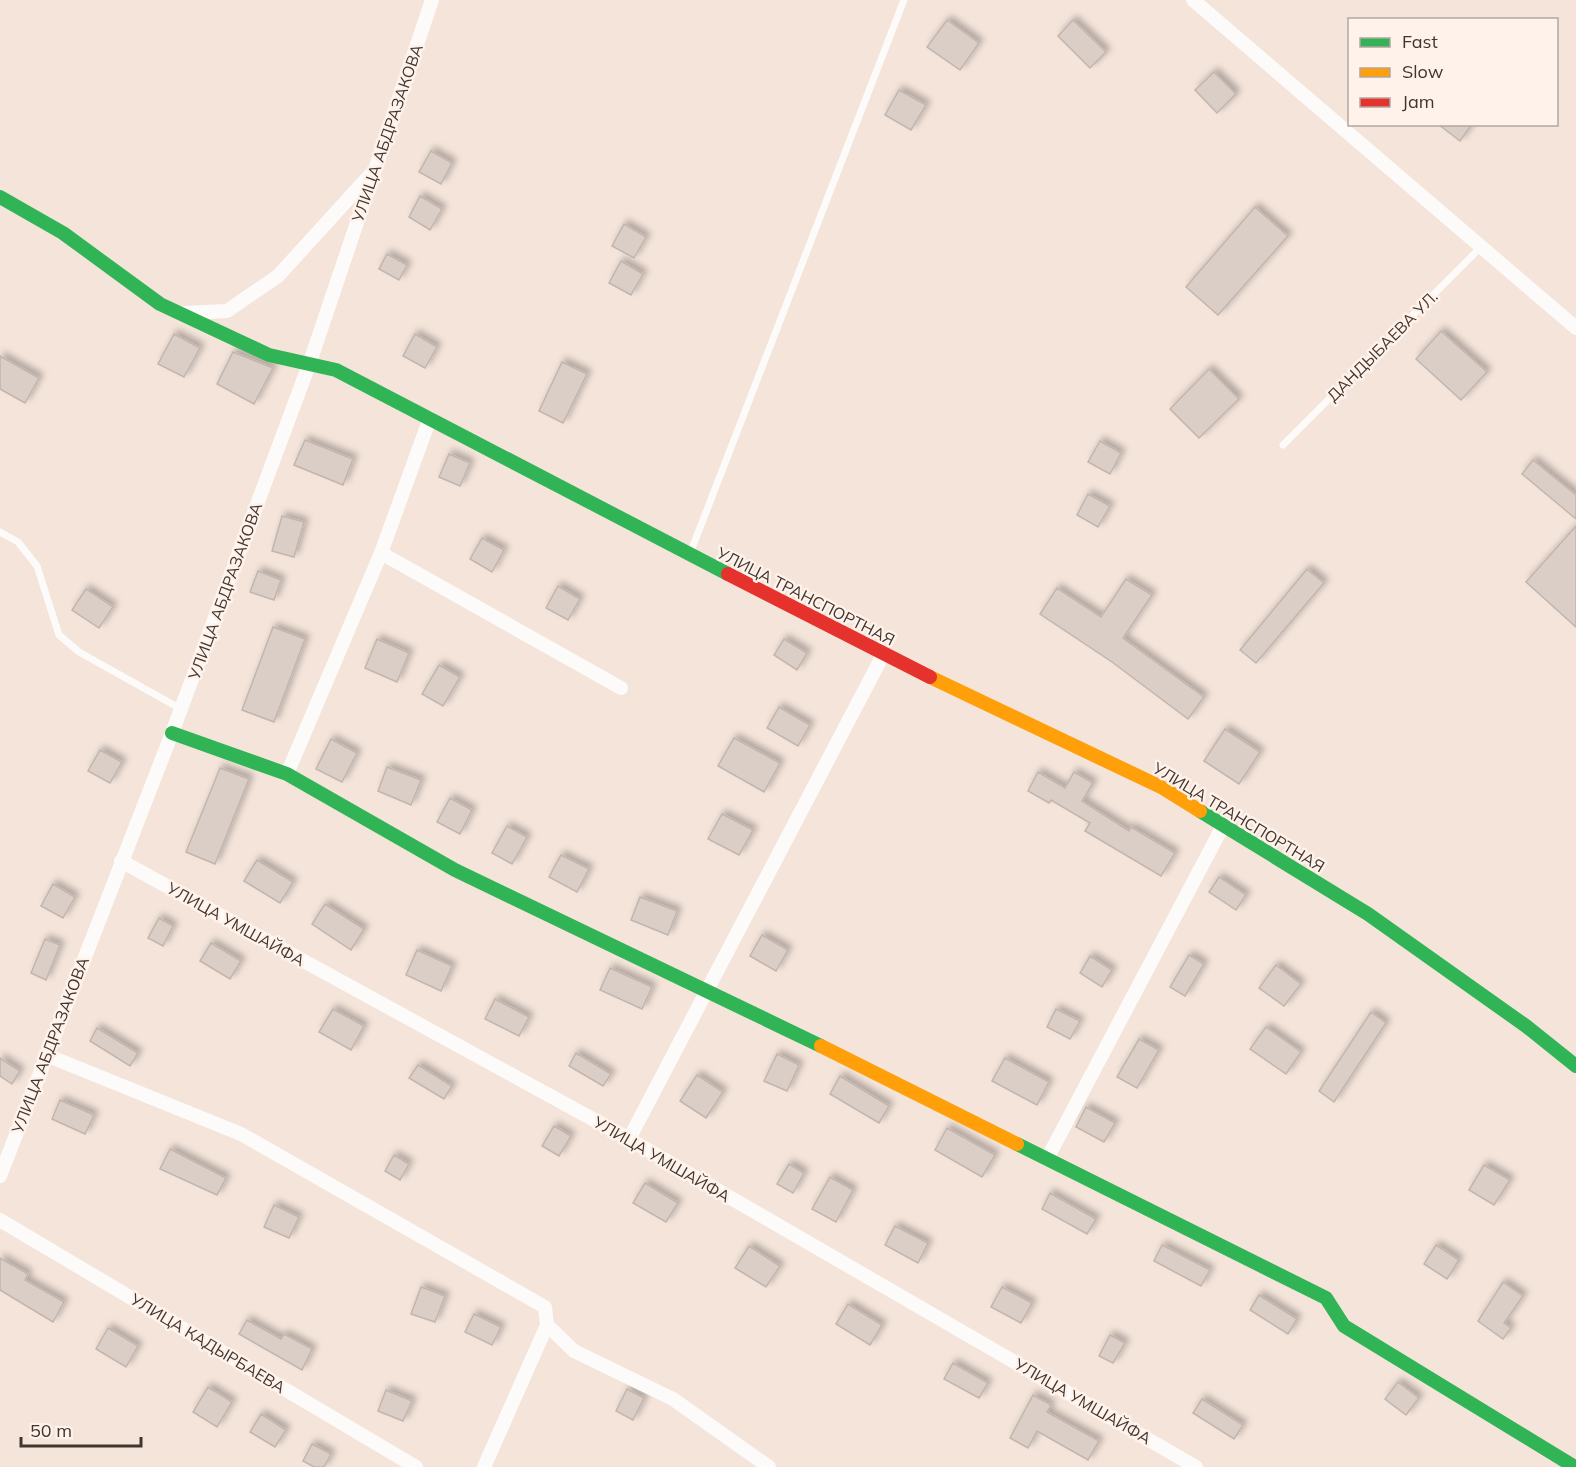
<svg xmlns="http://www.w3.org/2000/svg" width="1576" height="1467" viewBox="0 0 1576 1467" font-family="Mulish,sans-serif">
<defs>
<filter id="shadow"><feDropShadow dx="4" dy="-4" stdDeviation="3" flood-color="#0004"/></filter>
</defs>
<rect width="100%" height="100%" fill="#f4e4da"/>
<g fill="#dbcec6" stroke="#c1b5ae" stroke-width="1.5" filter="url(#shadow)">
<polygon points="947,20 979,43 960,70 927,47"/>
<polygon points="1073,20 1106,52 1090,68 1058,36"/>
<polygon points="1214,72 1236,94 1217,113 1195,90"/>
<polygon points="899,90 926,105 911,130 885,115"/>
<polygon points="1438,124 1472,124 1460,141"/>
<polygon points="431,151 452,163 441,184 419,172"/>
<polygon points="420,196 442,209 430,230 409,217"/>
<polygon points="1255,207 1288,236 1218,315 1186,287"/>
<polygon points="624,224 646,237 634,258 612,246"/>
<polygon points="387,254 407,265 399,280 379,269"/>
<polygon points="621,261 643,274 631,295 609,283"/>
<polygon points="1441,331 1487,372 1461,400 1416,359"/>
<polygon points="174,334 200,348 184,377 158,364"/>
<polygon points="415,334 437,347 425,368 403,356"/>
<polygon points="233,352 273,368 254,404 217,384"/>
<polygon points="0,356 39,378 25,403 0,389"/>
<polygon points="562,362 587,374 563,423 539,411"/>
<polygon points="1209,369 1239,399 1199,438 1170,409"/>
<polygon points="305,440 353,459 343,485 294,465"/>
<polygon points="1100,441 1121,453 1110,474 1088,462"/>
<polygon points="449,454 470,463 460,486 439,477"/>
<polygon points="1533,460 1576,495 1576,519 1522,474"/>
<polygon points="1088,494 1110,506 1098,527 1077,515"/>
<polygon points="282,516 304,522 294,557 272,551"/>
<polygon points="1576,526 1576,627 1526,582"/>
<polygon points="482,538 504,550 492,572 470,559"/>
<polygon points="1307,569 1324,583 1256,663 1240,650"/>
<polygon points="258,571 281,580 274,600 250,592"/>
<polygon points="1126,579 1152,595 1123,638 1204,697 1188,719 1112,662 1040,614 1057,588 1101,617"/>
<polygon points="558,586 580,599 568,620 546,608"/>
<polygon points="86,589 113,607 99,628 72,610"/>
<polygon points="273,627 305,639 274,722 242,710"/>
<polygon points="377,639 409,653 397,682 365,668"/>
<polygon points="784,639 807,653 797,670 774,655"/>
<polygon points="439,665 460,677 443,706 422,694"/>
<polygon points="779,707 810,725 798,746 767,728"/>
<polygon points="1225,729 1260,752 1239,784 1204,761"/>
<polygon points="734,738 780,763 764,792 718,766"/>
<polygon points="331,739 357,753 342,782 316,769"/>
<polygon points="100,750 122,762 110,783 88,771"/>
<polygon points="387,767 421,780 411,805 378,791"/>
<polygon points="220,768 249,779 215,864 186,852"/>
<polygon points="1038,772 1065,788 1074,772 1093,783 1082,801 1129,831 1131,827 1175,853 1161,876 1085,831 1090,823 1051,800 1049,803 1028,791"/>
<polygon points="450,798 472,810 460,834 437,822"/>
<polygon points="722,814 753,830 739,855 708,839"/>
<polygon points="507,826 527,837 512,864 492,853"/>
<polygon points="561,855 589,869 577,892 549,877"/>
<polygon points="257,860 293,882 280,903 244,881"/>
<polygon points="1219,877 1246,895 1236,910 1209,892"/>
<polygon points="53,884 75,897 63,918 41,906"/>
<polygon points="640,897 677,911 668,935 631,920"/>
<polygon points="325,904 364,929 351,950 312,924"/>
<polygon points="159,918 173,926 163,946 148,938"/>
<polygon points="762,935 788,950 776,971 750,956"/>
<polygon points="45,939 60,945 46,980 31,973"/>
<polygon points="211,943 241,961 230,979 200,961"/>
<polygon points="417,950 452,966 441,991 406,975"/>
<polygon points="1189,955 1204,964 1185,996 1170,987"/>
<polygon points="1090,956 1112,970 1102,987 1080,973"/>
<polygon points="1276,965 1301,984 1284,1006 1259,988"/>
<polygon points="610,968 652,987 642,1009 600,990"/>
<polygon points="495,999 529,1017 519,1036 485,1019"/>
<polygon points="333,1009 364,1026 351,1050 319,1032"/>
<polygon points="1056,1009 1080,1021 1070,1039 1047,1027"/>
<polygon points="1371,1012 1386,1023 1334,1102 1319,1091"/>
<polygon points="1266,1027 1301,1052 1286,1074 1250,1049"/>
<polygon points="97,1028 138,1053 130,1066 90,1041"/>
<polygon points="1139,1039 1159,1050 1137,1088 1117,1077"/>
<polygon points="576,1053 611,1074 603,1086 569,1066"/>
<polygon points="777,1054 799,1065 787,1091 764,1081"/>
<polygon points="0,1058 20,1071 12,1084 0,1076"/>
<polygon points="1005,1058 1049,1082 1037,1105 992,1081"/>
<polygon points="418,1065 452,1086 444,1099 409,1078"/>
<polygon points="697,1075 723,1092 706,1118 680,1101"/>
<polygon points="840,1076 889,1106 879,1123 830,1094"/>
<polygon points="60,1100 94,1115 85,1134 52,1119"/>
<polygon points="1086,1107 1115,1123 1104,1142 1076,1127"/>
<polygon points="554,1126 571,1136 559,1156 542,1146"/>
<polygon points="947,1128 995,1155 982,1177 935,1150"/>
<polygon points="170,1149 226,1178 217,1195 160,1169"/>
<polygon points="394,1155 409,1164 400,1180 385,1171"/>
<polygon points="789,1164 804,1173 793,1193 777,1184"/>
<polygon points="1484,1165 1510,1180 1494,1205 1469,1190"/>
<polygon points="830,1177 853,1190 836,1222 812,1209"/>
<polygon points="645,1183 678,1203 666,1222 633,1203"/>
<polygon points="1050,1193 1096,1219 1087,1234 1042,1209"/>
<polygon points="274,1205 299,1217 289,1238 264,1227"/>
<polygon points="895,1226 928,1243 918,1263 885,1245"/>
<polygon points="1162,1245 1210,1270 1201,1286 1154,1261"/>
<polygon points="1436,1245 1459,1260 1447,1279 1424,1264"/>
<polygon points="749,1246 780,1266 766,1287 735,1268"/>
<polygon points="0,1258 28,1274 25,1280 64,1302 53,1322 0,1290"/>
<polygon points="1503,1282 1523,1296 1504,1323 1511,1328 1503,1339 1478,1321"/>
<polygon points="421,1287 445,1296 435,1322 411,1314"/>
<polygon points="1002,1287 1032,1303 1021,1323 991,1307"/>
<polygon points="1259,1295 1297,1319 1288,1334 1250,1310"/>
<polygon points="848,1304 882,1325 870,1345 836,1324"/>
<polygon points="474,1314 501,1327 492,1345 465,1332"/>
<polygon points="247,1320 281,1339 284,1334 312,1349 302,1370 239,1334"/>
<polygon points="108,1328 138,1346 126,1367 96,1349"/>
<polygon points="1110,1335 1125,1343 1113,1363 1099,1356"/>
<polygon points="953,1363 988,1383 979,1398 944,1379"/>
<polygon points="1398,1382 1419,1398 1406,1415 1385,1399"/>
<polygon points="208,1387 232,1402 217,1427 193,1412"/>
<polygon points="627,1389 644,1398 633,1420 616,1411"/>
<polygon points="386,1390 412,1401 403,1421 378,1411"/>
<polygon points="1033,1395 1051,1405 1047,1412 1099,1441 1088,1460 1037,1431 1028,1448 1010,1438"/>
<polygon points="1202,1399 1243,1425 1234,1439 1193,1413"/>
<polygon points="261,1414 286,1430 275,1447 250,1432"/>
<polygon points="312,1444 331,1454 324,1467 314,1467 303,1461"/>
</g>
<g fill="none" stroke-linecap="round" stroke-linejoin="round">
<g stroke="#fdfbf9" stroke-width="7">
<polyline points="1283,445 1481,247"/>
<polyline points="0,532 18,542 37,566 59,635 79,652 181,709"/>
<polyline points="691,551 904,0"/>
</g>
<g stroke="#fdfbf9" stroke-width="14">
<polyline points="1193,0 1576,328"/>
<polyline points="184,313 227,311 278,276 370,175"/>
<polyline points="381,553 621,688"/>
<polyline points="287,774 381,553 430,418"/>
<polyline points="121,861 629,1139 1196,1467"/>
<polyline points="46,1055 241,1134 545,1307 547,1325 484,1467"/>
<polyline points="629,1139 883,655"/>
<polyline points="1047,1159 1224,824"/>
<polyline points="0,1176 172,733 310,362 432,0"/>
<polyline points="0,1220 416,1467"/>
<polyline points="547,1325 574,1351 673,1399 769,1467"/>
</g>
<g stroke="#30b455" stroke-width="14">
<polyline points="0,197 63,233 160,304 269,355 336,370 728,574"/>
<polyline points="172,733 287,774 455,870 821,1046"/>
<polyline points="1200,811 1368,914 1526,1026 1576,1066"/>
<polyline points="1017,1144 1326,1298 1344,1326 1575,1467"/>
</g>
<g stroke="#ff9f0a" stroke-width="14">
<polyline points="930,677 1163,788 1200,811"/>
<polyline points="821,1046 1017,1144"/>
</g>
<polyline stroke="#e5322d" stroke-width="14" points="728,574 930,677"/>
</g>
<g text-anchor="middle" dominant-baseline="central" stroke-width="5" stroke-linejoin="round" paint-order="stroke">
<g font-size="16" fill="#41362f" stroke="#fef2eb">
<text transform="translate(387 133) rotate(-71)">УЛИЦА АБДРАЗАКОВА</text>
<text transform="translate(1382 346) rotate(-45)">ДАНДЫБАЕВА УЛ.</text>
<text transform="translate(225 591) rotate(-70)">УЛИЦА АБДРАЗАКОВА</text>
<text transform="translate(806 596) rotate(27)">УЛИЦА ТРАНСПОРТНАЯ</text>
<text transform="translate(1239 817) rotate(31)">УЛИЦА ТРАНСПОРТНАЯ</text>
<text transform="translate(236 924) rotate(29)">УЛИЦА УМШАЙФА</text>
<text transform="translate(50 1045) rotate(-69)">УЛИЦА АБДРАЗАКОВА</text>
<text transform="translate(662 1159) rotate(30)">УЛИЦА УМШАЙФА</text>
<text transform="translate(208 1343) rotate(31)">УЛИЦА КАДЫРБАЕВА</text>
<text transform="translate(1083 1401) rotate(30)">УЛИЦА УМШАЙФА</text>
</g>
</g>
<rect x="1348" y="18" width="210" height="108" fill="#fef2eb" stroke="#b2a7a0" stroke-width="1.5"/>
<rect x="1360" y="38" width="30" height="9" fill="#30b455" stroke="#b2a7a0" stroke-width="1.5"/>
<text x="1402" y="48" font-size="18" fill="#41362f">Fast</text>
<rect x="1360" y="68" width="30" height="9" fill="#ff9f0a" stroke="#b2a7a0" stroke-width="1.5"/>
<text x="1402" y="78" font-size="18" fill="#41362f">Slow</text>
<rect x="1360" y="98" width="30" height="9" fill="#e5322d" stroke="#b2a7a0" stroke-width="1.5"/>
<text x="1402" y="108" font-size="18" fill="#41362f">Jam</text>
<path d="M21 1437v9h120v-9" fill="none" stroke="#41362f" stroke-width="3"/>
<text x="30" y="1437" font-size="18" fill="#41362f" stroke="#fef2eb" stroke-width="4.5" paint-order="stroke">50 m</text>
</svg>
